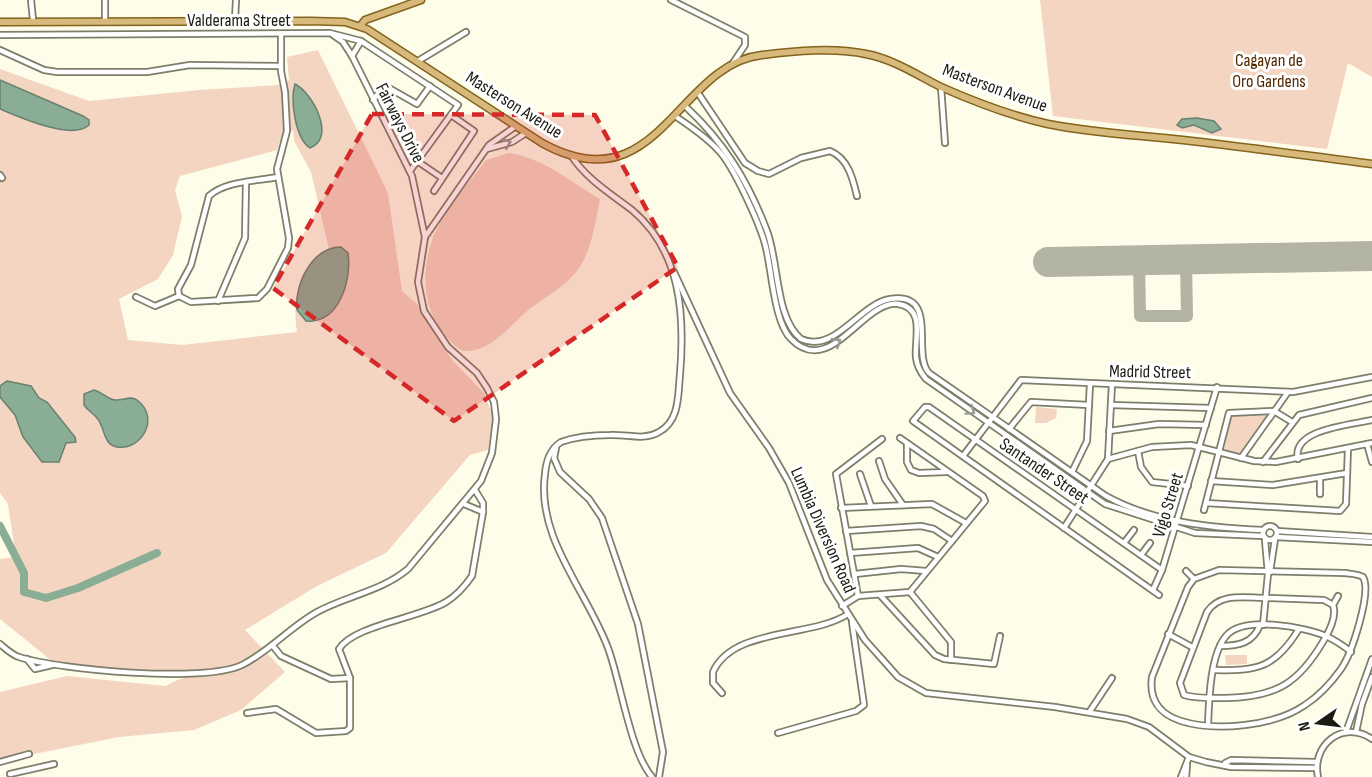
<svg xmlns="http://www.w3.org/2000/svg" width="1372" height="777" viewBox="0 0 1372 777" font-family="'Sofia Sans Condensed',sans-serif">
<rect width="100%" height="100%" fill="#fefde9"/>
<g fill="#f3d5c2" fill-rule="evenodd">
<polygon points="1040,0 1372,0 1372,77 1348,63 1327,149 1053,116"/>
<path d="M318,50l70,143 14,98 15,13 35,56 32,33 9,23 -5,34 -18,5 -84,98 -69,33 -72,44 40,42 -44,38 -47,20 -75,7 -95,19 -24,8v-72l67,-16 98,10 30,-14 -106,-5 -37,-6 -52,-42v-60l16,-2 -8,-53 -8,-11v-424l89,32 110,-11 80,-5 10,-5 -2,-23zM284,129l9,2 1,10 17,31 18,77c-27,32 -38,39 -32,83l-115,13 -54,-5 -9,-41 39,-20 15,-24 9,-38 -7,-27 5,-14 97,-26z"/>
<path d="M509,153c35,5 61,29 91,46 -4,21 -8,48 -19,66 -13,21 -36,31 -55,47 -17,15 -35,39 -60,39 -9,0 -18,-13 -24,-20 -20,-24 -20,-62 -10,-91 8,-23 39,-60 54,-80z"/>
<polygon points="1036,407 1057,409 1056,418 1046,423 1035,423"/>
<polygon points="1231,413 1269,413 1241,456 1224,450"/>
<polygon points="1225,655 1247,655 1247,664 1226,665"/>
</g>
<g fill="#8aad96" stroke="#69816f" stroke-width="1.5">
<path d="M0,80l83,36 6,4v5c-17,16 -70,-8 -89,-16z"/>
<path d="M295,84c17,8 42,54 15,64 -15,-10 -20,-48 -15,-64z"/>
<polygon points="1197,118 1214,121 1221,129 1212,133 1194,125 1182,128 1177,125 1182,119"/>
<path d="M341,247l7,6c4,27 -9,71 -42,68l-9,-11c-3,-25 15,-63 44,-63z"/>
<polygon points="7,381 31,386 39,398 47,402 75,437 76,442 66,443 59,462 42,462 23,437 15,415 0,397 0,386"/>
<path d="M94,390c8,2 13,9 21,10 8,1 15,-5 22,0 24,18 4,51 -20,47 -14,-2 -12,-20 -20,-29 -4,-5 -9,-7 -13,-13v-11z"/>
</g>
<g fill="none" stroke-linecap="round" stroke-linejoin="round">
<polyline stroke="#8aad96" stroke-width="8" points="0,526 24,573 24,592 46,598 78,588 157,553"/>
<polyline stroke="#b4b4a4" stroke-width="12" points="1139,260 1140,316 1187,316 1186,260"/>
<polyline stroke="#b4b4a4" stroke-width="30" points="1048,262 1372,256"/>
<g stroke="#7e7e6c" stroke-width="8">
<g id="minor">
<polyline points="31,0 33,20"/>
<polyline points="105,0 105,21"/>
<polyline points="671,0 745,37 745,45 733,63"/>
<polyline points="235,20 236,0"/>
<polyline points="0,35 330,33 361,41 458,105 410,171"/>
<polyline points="333,35 343,42 352,56 412,176 425,237"/>
<polyline points="0,50 44,70 57,72 147,72 190,65 281,66"/>
<polyline points="352,56 361,41"/>
<polyline points="418,61 466,32"/>
<polyline points="941,87 945,143"/>
<path d="M698,93l47,70 13,8 11,3 32,-16 29,-7c18,7 23,28 27,45"/>
<polyline points="373,100 382,89 387,87 417,104 430,86"/>
<path d="M685,106c40,37 63,75 82,125 12,31 8,87 34,108 34,15 58,-35 89,-40 50,-8 21,55 39,74l177,123c47,26 104,32 157,34"/>
<path d="M675,116c15,10 31,21 43,34 15,15 43,76 48,98 6,24 8,74 25,91 39,40 72,-39 107,-35 28,4 16,36 18,54 1,8 5,15 10,21l179,125 90,29 68,3"/>
<polyline points="487,149 512,142 526,133"/>
<path d="M571,155c14,23 40,39 61,55 49,41 53,105 48,164 -2,20 0,47 -21,58 -16,9 -31,2 -49,3 -15,0 -35,2 -49,7 -11,7 -15,20 -16,32 -9,64 42,117 63,174 13,35 22,103 44,129"/>
<polyline points="417,161 442,178"/>
<polyline points="0,175 2,178"/>
<polyline points="434,191 474,131 451,115"/>
<polyline points="674,272 730,393 769,448 789,483 827,580 865,640 898,677 926,693 1055,707 1127,719 1149,727 1189,757 1206,762 1231,767 1316,768"/>
<polyline points="179,296 191,302 258,298 267,289 288,248 289,238 277,169 287,131 285,92 281,71 281,34"/>
<path d="M179,296l-1,-7 13,-24 18,-69c16,-15 49,-15 69,-19"/>
<polyline points="136,297 155,306 179,296"/>
<polyline points="218,301 245,238 246,182"/>
<polyline points="1111,405 1211,408"/>
<polyline points="1009,429 1031,402 1089,405"/>
<polyline points="1109,431 1159,424 1206,425"/>
<polyline points="907,444 907,462 911,470 919,473 946,472"/>
<polyline points="1367,444 1372,462"/>
<polyline points="556,448 554,458 560,472 589,499 602,518 638,624 663,752 659,777"/>
<polyline points="1138,451 1141,467 1152,482 1188,486"/>
<polyline points="963,456 1021,380 1293,392 1372,377"/>
<polyline points="1241,458 1288,392"/>
<polyline points="1108,459 1152,447 1191,445 1254,461 1276,462 1372,443"/>
<path d="M1298,459c-7,-30 53,-34 74,-39"/>
<polyline points="879,461 885,479 903,505"/>
<polyline points="1263,462 1299,415 1372,398"/>
<polyline points="1072,472 1087,441 1090,384"/>
<polyline points="860,474 871,506"/>
<polyline points="1211,481 1273,485 1347,473"/>
<polyline points="1320,494 1320,478"/>
<polyline points="1206,503 1340,511 1346,504 1348,448"/>
<polyline points="464,504 483,512"/>
<polyline points="841,508 932,504 966,523"/>
<polyline points="1204,510 1229,413 1274,411 1292,422"/>
<circle cx="1270" cy="533" r="7"/>
<polyline points="1064,528 1108,459 1112,384"/>
<polyline points="846,531 921,526 934,529 952,541"/>
<polyline points="1277,531 1372,537"/>
<polyline points="1276,537 1372,542"/>
<polyline points="1124,543 1134,530"/>
<polyline points="850,553 918,548 938,557"/>
<polyline points="1141,555 1150,543"/>
<path d="M1219,570l126,3c6,1 13,1 18,4 9,15 -11,76 -22,92 -10,14 -22,27 -36,36 -30,21 -89,27 -124,16 -22,-7 -32,-22 -29,-44l36,-90 6,-8z"/>
<polyline points="1186,571 1194,579"/>
<polyline points="1270,572 1275,539"/>
<polyline points="855,574 901,569 926,571"/>
<polyline points="1153,590 1162,570 1217,387"/>
<polyline points="910,592 951,642 951,660"/>
<polyline points="880,595 935,655 944,659 994,664 1000,636"/>
<polyline points="1159,595 913,421 925,407 929,407 1162,570"/>
<polyline points="858,596 910,592 985,501 983,496 900,438"/>
<path d="M1267,598l57,2 9,5c4,11 -3,25 -9,35 -25,43 -47,57 -98,58 -13,0 -28,1 -42,-3l-4,-12 27,-71c13,-20 38,-14 60,-14z"/>
<polyline points="1333,605 1338,596"/>
<polyline points="842,606 858,596 836,474 882,439"/>
<polyline points="1263,625 1268,574 1265,540"/>
<polyline points="1168,634 1192,647"/>
<path d="M0,644c6,5 12,11 19,13 41,13 185,26 223,8 28,-14 48,-38 75,-53 29,-16 65,-21 91,-43l73,-88 11,-28 4,-34 -2,-17 -7,-14 -10,-15 -29,-26 -24,-36 -6,-29 7,-45 64,-92 27,-19"/>
<polyline points="273,646 281,656 331,679 350,678"/>
<path d="M1220,646c19,0 33,-3 40,-21"/>
<polyline points="27,659 35,669 52,665"/>
<path d="M1214,670c44,1 61,-2 85,-41"/>
<path d="M722,693l-9,-10v-11c20,-45 99,-34 135,-58"/>
<polyline points="1090,711 1112,678"/>
<path d="M247,713l29,-4 40,24 30,-2 4,-3v-50l-11,-29c15,-24 81,-31 107,-47 10,-6 19,-16 26,-26l11,-64v-9l-8,-13"/>
<path d="M1208,725c1,-25 2,-70 18,-89 18,-21 80,-9 102,1 8,4 16,9 23,15"/>
<polyline points="1346,732 1372,659"/>
<polyline points="1356,732 1362,704 1372,677"/>
<polyline points="778,733 856,711 864,705 852,622"/>
<polyline points="0,762 29,754"/>
<polyline points="1225,763 1231,760 1316,762"/>
<polyline points="10,774 54,764"/>
<polyline points="1181,777 1189,757"/>
<polyline points="1186,777 1187,765"/>
<path d="M1318,777c-7,-32 25,-58 54,-38"/>
</g>
</g>
<g stroke="#84631e" stroke-width="9">
<g id="major">
<path d="M0,22l311,-1 34,1 22,7 175,114c116,64 135,-79 220,-88 33,-4 72,-8 104,-1 27,5 51,21 75,33 34,15 70,29 107,37 44,9 90,11 135,16 63,7 126,16 189,24"/>
<polyline points="361,25 365,20 421,0"/>
</g>
</g>
<use href="#minor" stroke="#fff" stroke-width="4.5"/>
<use href="#major" stroke="#d7b97c" stroke-width="6"/>
</g>
<defs><path id="oneway-chevron" d="M-2-3.5L2.5 0L-2 3.5" fill="none" stroke-width="1.6" stroke-linecap="round" stroke-linejoin="round" transform="scale(1.5)"/></defs>
<g stroke="#989895">
<use href="#oneway-chevron" transform="translate(507 143) rotate(-22)"/>
<use href="#oneway-chevron" transform="translate(837 342) rotate(-33)"/>
<use href="#oneway-chevron" transform="translate(971 411) rotate(35)"/>
</g>
<path fill="#d62828" fill-opacity="0.2" stroke="#d62828" stroke-width="4.5" stroke-dasharray="12 8" stroke-linejoin="round" d="M372,114l223,1 83,152 -224,154 -181,-133z"/>
<g text-anchor="middle" dominant-baseline="central" stroke-width="6" stroke-linejoin="round" paint-order="stroke">
<g font-size="18" fill="#1b1a13" stroke="#fff">
<text x="239" y="20">Valderama Street</text>
<text transform="translate(995 88) rotate(20)">Masterson Avenue</text>
<text transform="translate(514 105) rotate(32)">Masterson Avenue</text>
<text transform="translate(400 123) rotate(63)">Fairways Drive</text>
<text transform="translate(1150 372) rotate(1)">Madrid Street</text>
<text transform="translate(1044 471) rotate(34)">Santander Street</text>
<text transform="translate(1168 505) rotate(-73)">Vigo Street</text>
<text transform="translate(823 530) rotate(66)">Lumbia Diversion Road</text>
</g>
<g font-size="18" fill="#542800" stroke="#fff">
<text x="1269" y="60">Cagayan de<tspan x="1269" dy="21">Oro Gardens</tspan></text>
</g>
</g>
<g transform="translate(1318 723) rotate(256)" stroke="#ffffff" stroke-width="4.5" paint-order="stroke">
<path d="M0-4.5L10 22L0 15L-10 22Z" fill="#1b1a13"/>
<text y="-9" font-size="16" font-weight="bold" text-anchor="middle" fill="#1b1a13">N</text>
</g>
</svg>
